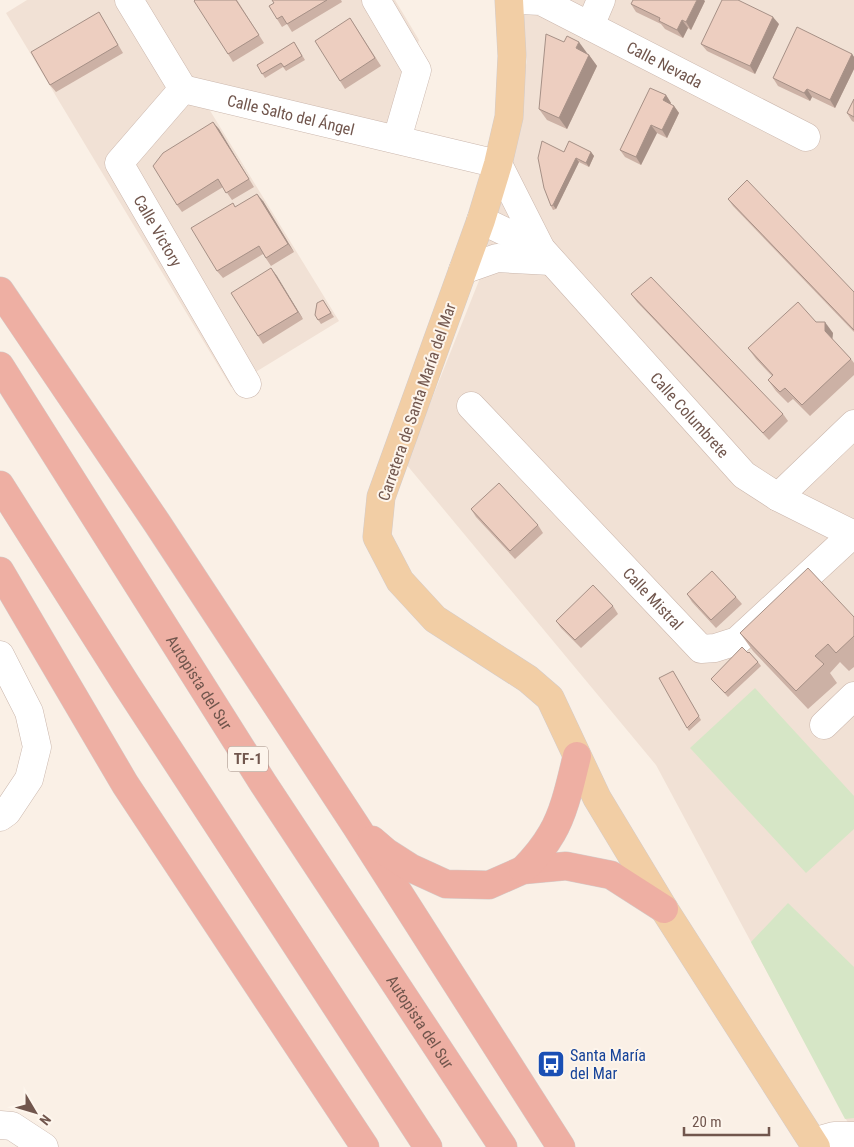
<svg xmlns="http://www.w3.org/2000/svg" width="854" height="1147" viewBox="0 0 854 1147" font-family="'Roboto Condensed',sans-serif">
<rect width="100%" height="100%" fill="#faf0e6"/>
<g fill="#f1e1d5">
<polygon points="27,0 395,0 419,40 384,145 209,109 339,321 231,387 6,13"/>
<polygon points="519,0 854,0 854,1134 656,765 406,464 482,273 527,61"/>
</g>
<g fill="#d6e6c6">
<polygon points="755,688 854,796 854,829 806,873 690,748"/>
<polygon points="788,903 854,967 854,1118 845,1119 751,942"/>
</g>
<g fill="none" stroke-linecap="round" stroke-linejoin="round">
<g stroke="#cbb7ad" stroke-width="29">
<g id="minor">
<path id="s1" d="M129,0l54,89 315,75 43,85 203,226 34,22 76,38"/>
<polyline points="376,0 417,70 397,139"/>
<path id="s2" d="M520,0l21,1 265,136"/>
<polyline points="590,26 601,0"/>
<path id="s3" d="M183,89l-64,74 128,221"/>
<polyline points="481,220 541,249"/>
<polyline points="463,270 497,258 551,261"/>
<path id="s4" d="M471,406l230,243 14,-1 22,-7 116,-107"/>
<polyline points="778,497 854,424"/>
<polyline points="0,655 29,712 37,747 29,779 7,812 0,817"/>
<polyline points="824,725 854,696"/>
<polyline points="0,1125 12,1126 44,1147"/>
<polyline points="813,1142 834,1136 854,1136"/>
</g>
</g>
<g stroke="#d4ccca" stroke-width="29">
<polyline id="major" points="509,0 512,56 509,117 498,164 481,220 381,497 377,537 400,581 435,619 528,679 550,698 597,798 664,909 816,1147"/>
</g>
<g stroke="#d4ccca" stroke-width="29">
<g id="highway">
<polyline points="0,291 157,523 356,826 561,1147"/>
<path id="s5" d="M0,366l263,417 240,364"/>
<polyline points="0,485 126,684 428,1147"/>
<polyline points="0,571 125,784 365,1147"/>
<polyline points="372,840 386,852 411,868 446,884 489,885 523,870 566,866 611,875 664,909"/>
<path d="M523,870c11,-11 21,-23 29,-37 13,-22 19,-53 25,-77"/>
</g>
</g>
<use href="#minor" stroke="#fff" stroke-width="28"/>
<use href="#major" stroke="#f2cea5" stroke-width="28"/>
<use href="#highway" stroke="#eeafa3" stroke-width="28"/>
</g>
<g fill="#ccb1a5">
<polygon points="195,0 237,0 264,43 233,62"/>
<polygon points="272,0 341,0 342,2 292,32 287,24 282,27 277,19 274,3"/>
<polygon points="705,1 691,30 688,28 683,38 665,29 661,24 636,12 631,4"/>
<polygon points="99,12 123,53 56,92 50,85"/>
<polygon points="350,18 381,66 345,89 340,81"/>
<polygon points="779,24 755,74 707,51 701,44"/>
<polygon points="294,42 305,60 286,71 283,67 265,78 257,65"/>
<polygon points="587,53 589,55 597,66 567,129 547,120 539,109"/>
<polygon points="852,54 854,57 854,69 835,108 812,97 810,101 778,86 773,78"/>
<polygon points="666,95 671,103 670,104 674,106 679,113 667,138 657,133 641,165 625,157 620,150"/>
<polygon points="854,99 854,122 852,121 847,113"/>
<polygon points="213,122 254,187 232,200 223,187 182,212 177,205"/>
<polygon points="564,152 591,152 594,156 589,167 579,162 556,209 553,210 551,206"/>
<polygon points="728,199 854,292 854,332 733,206"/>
<polygon points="263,201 294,252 271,266 263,254 223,278 217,271 235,207"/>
<polygon points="271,268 303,319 263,344 258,336"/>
<polygon points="631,294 783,414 788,421 769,440 637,302"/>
<polygon points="323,300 334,317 321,324 315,315"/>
<polygon points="816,322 833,333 832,339 851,359 854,363 854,375 810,416 793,399 788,403 776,391 768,380 772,376 756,359 748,348"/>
<polygon points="471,509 538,525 543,533 515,559 476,517"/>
<polygon points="687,594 736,597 742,604 716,628 692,602"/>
<polygon points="613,606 618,614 581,648 561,628 556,621"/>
<polygon points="854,617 854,667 849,671 840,662 830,673 837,683 808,709 753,651 740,633"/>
<polygon points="758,662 761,666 728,697 711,679"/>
<polygon points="673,671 701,720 689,731 687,728"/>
</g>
<g fill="#a69086">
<polygon points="697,0 704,0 705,1 691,30 686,22"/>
<polygon points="773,17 779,24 755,74 750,66"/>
<polygon points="682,20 688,28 683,38 677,30"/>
<polygon points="579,42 587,53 584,59 576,48"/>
<polygon points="852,54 854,57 854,69 835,108 830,100"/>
<polygon points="589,55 597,66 567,129 559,118"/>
<polygon points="807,89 812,97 810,101 804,93"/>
<polygon points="666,95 671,103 668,108 663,100"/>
<polygon points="674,106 679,113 667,138 662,130"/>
<polygon points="213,122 219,129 254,187 249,179"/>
<polygon points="651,125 657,133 641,165 636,157"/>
<polygon points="591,152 594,156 589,167 586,163"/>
<polygon points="576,158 579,162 556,209 553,205"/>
<polygon points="257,194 263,201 294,252 288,244"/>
<polygon points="271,268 277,276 303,319 298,312"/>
<polygon points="825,322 833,333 832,342 825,331"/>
</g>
<g fill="#edcec0" stroke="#a69086">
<polygon points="195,0 236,0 259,35 228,54 194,1"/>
<polygon points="272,0 327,0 287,24 282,16 277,19 269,6 274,3"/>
<polygon points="633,0 697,0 686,22 682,20 677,30 659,21 660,18 631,4"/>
<polygon points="722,0 738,0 773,17 750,66 701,44"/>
<polygon points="99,12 118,45 50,85 31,52"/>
<polygon points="350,18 375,58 340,81 315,41"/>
<polygon points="797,27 852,54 830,100 807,89 804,93 773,78"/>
<polygon points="546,34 564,42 567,36 579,42 576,48 589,55 559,118 539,109"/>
<polygon points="294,42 302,56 284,67 281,63 262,74 257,65"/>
<polygon points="650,88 666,95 663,100 674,106 662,130 651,125 636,157 620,150"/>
<polygon points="854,99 854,117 847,113"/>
<polygon points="213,122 249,179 226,193 218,179 177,205 153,166 163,153"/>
<polygon points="542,141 564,152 569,141 591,152 586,163 576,158 553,205 551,206 544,188 538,158"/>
<polygon points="747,180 854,292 854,330 728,199"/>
<polygon points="257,194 288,244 266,258 259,246 217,271 191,228 233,203 235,207"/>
<polygon points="271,268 298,312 258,336 231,293"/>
<polygon points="651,277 783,414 763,433 631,294"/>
<polygon points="323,300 331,313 318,320 315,315 317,303"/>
<polygon points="798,302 816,322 825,322 825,331 851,359 802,405 785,388 780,392 768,380 773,375 748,348"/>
<polygon points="499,483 538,525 510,551 471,509"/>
<polygon points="808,568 854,617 854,636 836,653 828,644 815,656 824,664 796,691 740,633"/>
<polygon points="712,571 736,597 711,620 687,594"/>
<polygon points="593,585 613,606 575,640 556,621"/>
<polygon points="742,647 748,653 749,652 758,662 725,693 711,679"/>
<polygon points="673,671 699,716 687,728 659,678"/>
</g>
<defs>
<g id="bus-square" transform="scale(1.4375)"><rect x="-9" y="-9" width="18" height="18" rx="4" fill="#1a4fb4" stroke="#fdf5ec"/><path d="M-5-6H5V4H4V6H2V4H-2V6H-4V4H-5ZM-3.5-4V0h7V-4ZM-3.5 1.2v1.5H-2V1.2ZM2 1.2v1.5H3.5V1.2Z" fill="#fff"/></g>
</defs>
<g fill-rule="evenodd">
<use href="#bus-square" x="551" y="1064"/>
</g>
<g text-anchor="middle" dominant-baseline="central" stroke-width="4" stroke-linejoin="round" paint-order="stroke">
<rect fill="#fdf5ec" stroke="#9b867d" stroke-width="1" x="228" y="746.5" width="40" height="25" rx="4"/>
<g font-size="15" font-weight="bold" fill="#71564d">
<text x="248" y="759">TF-1</text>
</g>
<g font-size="16" fill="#71564d" stroke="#fdf5ec">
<text stroke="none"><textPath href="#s2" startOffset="160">Calle Nevada</textPath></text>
<text stroke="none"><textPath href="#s1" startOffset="215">Calle Salto del Ángel</textPath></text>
<text stroke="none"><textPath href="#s3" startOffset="176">Calle Victory</textPath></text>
<text transform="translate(417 402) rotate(-71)">Carretera de Santa María del Mar</text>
<text stroke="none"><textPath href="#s1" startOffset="746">Calle Columbrete</textPath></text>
<text stroke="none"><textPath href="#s4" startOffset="265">Calle Mistral</textPath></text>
<text stroke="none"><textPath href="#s5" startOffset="374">Autopista del Sur</textPath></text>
<text stroke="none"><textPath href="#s5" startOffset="779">Autopista del Sur</textPath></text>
</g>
<g font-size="16" fill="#164399" stroke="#fdf5ec" text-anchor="start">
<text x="570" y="1055">Santa María<tspan x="570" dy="18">del Mar</tspan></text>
</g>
</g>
<g transform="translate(35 1112) rotate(128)" stroke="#fdf5ec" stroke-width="4" paint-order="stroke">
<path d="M0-4L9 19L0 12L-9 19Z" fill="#71564d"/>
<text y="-8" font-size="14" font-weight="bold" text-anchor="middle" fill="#71564d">N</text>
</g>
<path d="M684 1127v8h85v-8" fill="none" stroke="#71564d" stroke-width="2.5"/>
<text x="692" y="1127" font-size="15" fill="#71564d" stroke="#fdf5ec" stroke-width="4" paint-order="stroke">20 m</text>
</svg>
